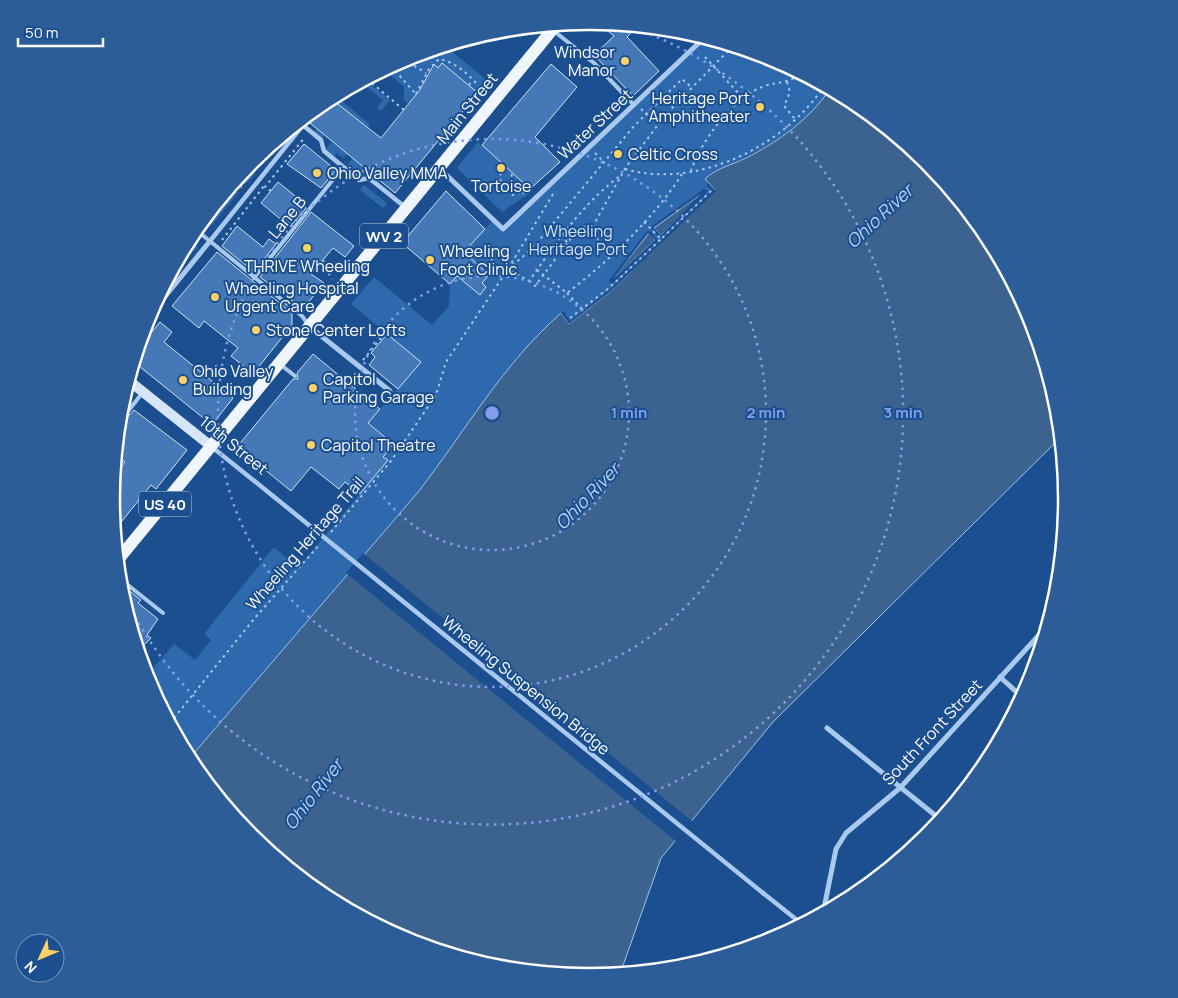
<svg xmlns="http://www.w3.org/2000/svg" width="1178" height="998" viewBox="0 0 1178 998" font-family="Manrope,sans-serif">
<rect width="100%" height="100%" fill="#1b4f8f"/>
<g fill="#2e69ad">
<path d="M705,37l67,21 58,31c-27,41 -74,65 -119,84l5,18 -106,101 -41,32 -9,-11 -141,178 -230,268 -43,-83 28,-32 21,16 16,-20 -7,-6 70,-87 24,21 90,-108 -5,-3 10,-13 -25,-21 53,-61 -70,-58 23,-27 58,48 17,-19 1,-22 7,-8 23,18 6,-7 -4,-4 7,-8 -25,-23 29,-32 9,9z"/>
<polygon points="445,46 488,81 478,93 442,63 438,68 433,63 416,94 408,104 404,100 404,87 384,69 406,58"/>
<polygon points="365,80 390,100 381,111 377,107 383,100 361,82"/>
<polygon points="335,96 370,124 366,128 338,105 318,130 324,135 322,139 313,132 316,129 309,123 329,99"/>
<polygon points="332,142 347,154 343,158 337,153 334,157 325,150"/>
<polygon points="478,142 533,191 502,212 457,168"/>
<path d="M258,156c2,17 -9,32 -27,30z"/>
<polygon points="353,158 367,170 362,177 346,166"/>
<polygon points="364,185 387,203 383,208 360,190"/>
<polygon points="226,192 239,192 212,225 204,219"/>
<polygon points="192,242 198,247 195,251 192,248 184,257 181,254 186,244 189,245"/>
</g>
<g fill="#3c6290" stroke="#9cc4f0">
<path d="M830,89c122,65 217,211 231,348l-288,285 -112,136 -41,116 -31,3 -93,-9 -90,-28 -83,-44 -72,-59 -62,-78 230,-268c47,-61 84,-127 142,-178l8,11 41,-32 105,-102 -10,-11c11,-11 27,-14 41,-21 32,-16 64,-39 84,-69z"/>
<polygon points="705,191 661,235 654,228"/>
<polygon points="649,233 655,240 611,281"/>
</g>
<g fill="#1b4f8f" fill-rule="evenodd">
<polygon points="708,183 716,191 610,292 569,324 561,313 563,311 570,321 608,291 712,191 706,185"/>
<path d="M704,189l3,1v3l-45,44h-3l-7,-8v-3zM701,194l-40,41 -7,-7v-1z"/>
<path d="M647,231h3l8,10 -45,42h-3l-1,-3zM648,233l7,7 -41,38z"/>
<polygon points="363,553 693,822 677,842 346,573"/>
</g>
<g fill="#4478b7" stroke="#cfe3fa">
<polygon points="597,22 637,26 627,37 659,71 633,96 594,55 614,36"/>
<polygon points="442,63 478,93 395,193 304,118 330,98 381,138 419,91 434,64 438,68"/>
<polygon points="551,64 577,87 535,137 560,162 530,189 482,145"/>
<polygon points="304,144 336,170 321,188 287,164"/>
<polygon points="278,182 305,204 304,206 306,208 290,227 261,203"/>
<polygon points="446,191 485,229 464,252 489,275 482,283 486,287 480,295 457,276 450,284 402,243"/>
<polygon points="311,212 354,246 345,257 333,248 311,274 324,283 303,309 260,277"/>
<polygon points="237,226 263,247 269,239 276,244 254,272 222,246"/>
<polygon points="217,252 292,313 292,325 253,374 231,356 238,348 204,321 199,328 172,306"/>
<polygon points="160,322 172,332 164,342 233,398 212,425 134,362 138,349"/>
<polygon points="387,334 421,362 398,389 369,365 375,357 371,353"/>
<polygon points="313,354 380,409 368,423 393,444 383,457 388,460 360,494 345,482 339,489 311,467 291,491 237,447 293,379 298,379 297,373"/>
<polygon points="122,401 128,405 119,416 120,406"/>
<polygon points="134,410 187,450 156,489 151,485 114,531 111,499 113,477 125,462 116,454 118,427"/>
<polygon points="126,588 141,600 138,603 158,619 147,635 151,638 138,651 121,594"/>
</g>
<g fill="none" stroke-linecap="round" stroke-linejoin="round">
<g stroke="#a9c9ee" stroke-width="2" stroke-dasharray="2.5 4" stroke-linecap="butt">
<polyline points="723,43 729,50"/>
<polyline points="705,57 741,96"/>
<polyline points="403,59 426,73"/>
<polyline points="391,66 415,93"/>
<polyline points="367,79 404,110"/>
<polyline points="787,82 790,92 784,106 795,119"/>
<polyline points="469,85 473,80"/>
<path d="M416,94l13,-25 10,-10c18,3 35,20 45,34"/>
<polyline points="641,109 652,120"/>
<polyline points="595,153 604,162"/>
<polyline points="260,154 261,164"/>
<path d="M625,169c71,21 160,-23 199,-83"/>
<path d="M691,171c9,-29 44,-76 74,-85 14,-5 24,-2 36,-13"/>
<path d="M501,173c-3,9 3,18 12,22l7,-2"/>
<path d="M512,174l-2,8c3,9 8,12 18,11"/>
<polyline points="228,189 242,187"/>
<polyline points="271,191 265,187 305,137"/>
<path d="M553,194l-45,75 21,12c27,-38 53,-77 91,-105"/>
<polyline points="644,222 661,239 712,190"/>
<polyline points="563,234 567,243"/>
<polyline points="222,240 264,186"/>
<polyline points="488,252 495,265 506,273"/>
<path d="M611,254c-9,-9 -18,-17 -17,-30l32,-57 41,-54 66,-67"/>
<polyline points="322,261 343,265"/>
<polyline points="322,262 332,279"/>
<path d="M537,270l30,23c40,-30 89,-77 115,-119"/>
<polyline points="529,281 535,286 578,229 594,224"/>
<polyline points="567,293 582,309"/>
<polyline points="570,318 609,288 661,239"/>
<polyline points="363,360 385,333"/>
<polyline points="331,532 391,461 436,395 446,362 508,269 532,249 634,126 682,79 691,87"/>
<polyline points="170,723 254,619 319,545"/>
</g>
<g stroke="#a9c9ee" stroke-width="4">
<polyline points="554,31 594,63 634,105"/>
<polyline points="195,229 302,316 308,324"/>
<polyline points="254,278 339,172"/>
<polyline points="281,365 295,376"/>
<polyline points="119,423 143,392"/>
<polyline points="119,578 163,613"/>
</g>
<g stroke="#a9c9ee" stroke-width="4.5">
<polyline points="299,122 321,140 324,151 359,180 369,178 405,207"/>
<polyline points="210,241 303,125"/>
<polyline points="212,447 273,496"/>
<polyline points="763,893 802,924"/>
</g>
<g stroke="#a9c9ee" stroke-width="5">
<polyline points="691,33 700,42"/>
<polyline points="439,168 503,229 705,37"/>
<polyline points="146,320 210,241"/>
<polyline points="310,327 390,391"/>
<polyline points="1000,677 1022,697"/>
<polyline points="827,728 941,820"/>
<polyline points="823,913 836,849 846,833 900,788 1048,625"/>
</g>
<polyline stroke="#d6e6fa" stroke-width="10" points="128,380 212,447"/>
<polyline stroke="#f0f6ff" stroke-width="12" points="117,561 557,24"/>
<polyline stroke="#a9c9ee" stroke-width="4.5" points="273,496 763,893"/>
</g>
<g fill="none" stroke="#839eea" stroke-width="2.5" stroke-dasharray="2.5 5">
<circle cx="492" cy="413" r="137"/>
<circle cx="492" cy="413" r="274"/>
<path d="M629 26A411 411 0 1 1 121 590"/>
</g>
<g fill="#ffd166" stroke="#1b4f8f" stroke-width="2">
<circle cx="625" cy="61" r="5"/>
<circle cx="760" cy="107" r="5"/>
<circle cx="618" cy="154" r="5"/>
<circle cx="501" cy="168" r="5"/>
<circle cx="317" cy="173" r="5"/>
<circle cx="307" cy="248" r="5"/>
<circle cx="430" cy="260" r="5"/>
<circle cx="215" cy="297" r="5"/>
<circle cx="256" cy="330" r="5"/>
<circle cx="183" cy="380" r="5"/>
<circle cx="313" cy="388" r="5"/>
<circle cx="311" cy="445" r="5"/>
</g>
<g text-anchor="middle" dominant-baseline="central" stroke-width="4" stroke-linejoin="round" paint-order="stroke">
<g fill="#1b4f8f" stroke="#bbcadd" stroke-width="1">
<rect x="360" y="223.5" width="48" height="25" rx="4"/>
<rect x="139" y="491.5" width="52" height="25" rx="4"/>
</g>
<g font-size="15" font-weight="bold" fill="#fff">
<text x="384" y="236">WV 2</text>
<text x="165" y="504">US 40</text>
</g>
<g font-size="16" fill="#fff" stroke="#1b4f8f" text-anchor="start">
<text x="615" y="52" text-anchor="end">Windsor<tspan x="615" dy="18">Manor</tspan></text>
<text x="750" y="98" text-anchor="end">Heritage Port<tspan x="750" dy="18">Amphitheater</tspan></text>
<text x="628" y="154">Celtic Cross</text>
<text x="327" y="173">Ohio Valley MMA</text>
<text x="501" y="186" text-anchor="middle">Tortoise</text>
<text x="440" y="251">Wheeling<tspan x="440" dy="18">Foot Clinic</tspan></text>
<text x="307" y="266" text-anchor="middle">THRIVE Wheeling</text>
<text x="225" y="288">Wheeling Hospital<tspan x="225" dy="18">Urgent Care</tspan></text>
<text x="266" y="330">Stone Center Lofts</text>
<text x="193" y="371">Ohio Valley<tspan x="193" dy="18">Building</tspan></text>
<text x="323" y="379">Capitol<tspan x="323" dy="18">Parking Garage</tspan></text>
<text x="321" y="445">Capitol Theatre</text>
</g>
<g font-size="16" fill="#fff" stroke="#1b4f8f">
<text transform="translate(467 108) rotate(-51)">Main Street</text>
<text transform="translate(595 124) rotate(-43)">Water Street</text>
<text transform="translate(287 217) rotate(-51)">Lane B</text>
<text transform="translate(234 445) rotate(39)">10th Street</text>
<text transform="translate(305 543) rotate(-49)">Wheeling Heritage Trail</text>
<text transform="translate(526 685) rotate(39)">Wheeling Suspension Bridge</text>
<text transform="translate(932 732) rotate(-47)">South Front Street</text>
</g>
<g font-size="16" fill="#cfe3fa" stroke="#1b4f8f">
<text x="578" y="231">Wheeling<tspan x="578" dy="18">Heritage Port</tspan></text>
</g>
<g font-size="18" font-style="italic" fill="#b5d3f5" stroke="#1b4f8f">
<text transform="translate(879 216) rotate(-43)">Ohio River</text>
<text transform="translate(587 496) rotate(-46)">Ohio River</text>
<text transform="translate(313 794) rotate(-52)">Ohio River</text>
</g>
</g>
<path d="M0 0H1178V998H0ZM120 499a469 469 0 1 1 938 0a469 469 0 1 1-938 0Z" fill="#2d5d98" fill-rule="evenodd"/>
<path fill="none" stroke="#fff" stroke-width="2.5" d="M120 499a469 469 0 1 1 938 0a469 469 0 1 1-938 0Z"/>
<circle cx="492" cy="413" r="8" fill="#839eea" stroke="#1b4f8f" stroke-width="2.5"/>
<g font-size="15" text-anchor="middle" font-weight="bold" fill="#839eea" stroke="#1b4f8f" stroke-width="4" stroke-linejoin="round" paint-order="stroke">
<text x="629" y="418">1 min</text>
<text x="766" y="418">2 min</text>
<text x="903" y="418">3 min</text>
</g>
<g transform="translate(40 958) rotate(226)"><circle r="24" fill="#1b4f8f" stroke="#7695bc"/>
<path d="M0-4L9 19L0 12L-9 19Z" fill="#ffd166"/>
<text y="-8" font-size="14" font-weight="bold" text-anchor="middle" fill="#ffffff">N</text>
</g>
<path d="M18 38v8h85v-8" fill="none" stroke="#ffffff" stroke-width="2.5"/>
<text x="25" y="38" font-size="15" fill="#ffffff" stroke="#1b4f8f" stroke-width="4" paint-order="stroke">50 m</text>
</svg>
